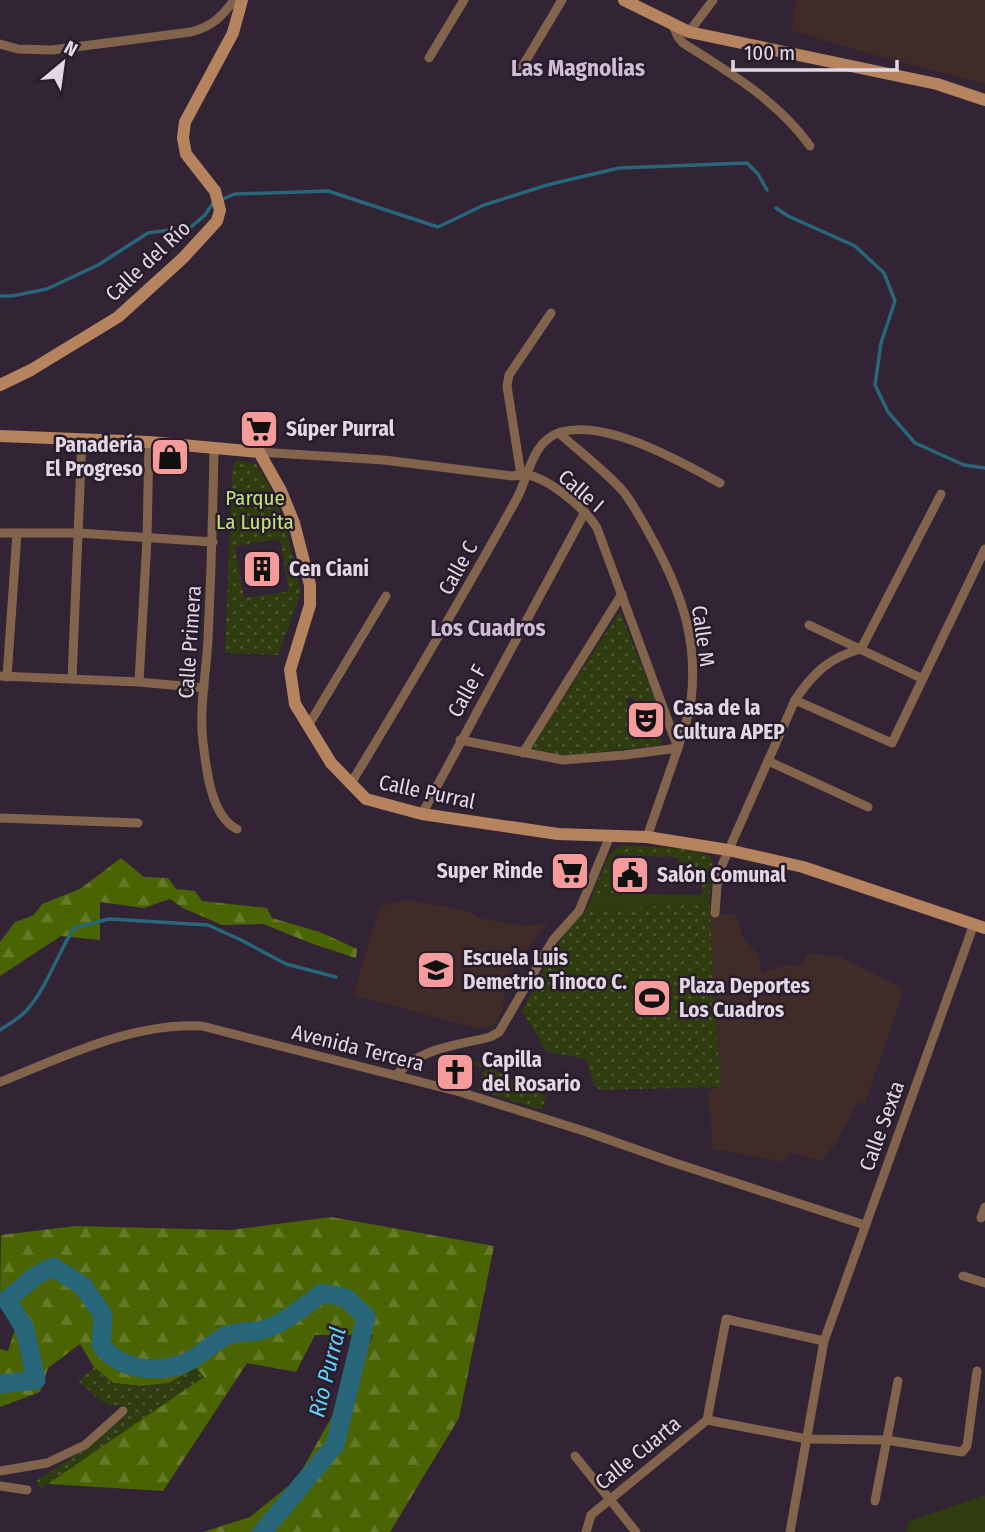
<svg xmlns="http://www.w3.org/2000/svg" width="985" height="1532" viewBox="0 0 985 1532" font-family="'Fira Sans Condensed',sans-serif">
<defs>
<pattern id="forest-firs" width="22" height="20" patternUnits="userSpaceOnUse" patternTransform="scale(1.75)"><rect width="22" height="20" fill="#4b6403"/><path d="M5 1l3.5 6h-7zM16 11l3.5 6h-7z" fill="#657928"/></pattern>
<pattern id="park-dots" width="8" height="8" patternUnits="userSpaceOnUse" patternTransform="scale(1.75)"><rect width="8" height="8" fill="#2e3c0f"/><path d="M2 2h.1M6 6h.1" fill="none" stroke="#4c5732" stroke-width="1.8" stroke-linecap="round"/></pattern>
</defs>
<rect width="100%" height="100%" fill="#322435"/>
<g fill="#3f2c28">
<polygon points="796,0 985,0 985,84 849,48 791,30"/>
<polygon points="408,900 467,911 483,919 524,926 548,923 505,977 503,1008 494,1026 476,1028 353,995 380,906"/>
<polygon points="736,914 742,936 758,955 762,973 786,965 802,966 807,954 838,956 904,989 865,1104 858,1102 836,1143 822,1161 789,1153 785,1162 713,1149 708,1091 721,1086 713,987 710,916"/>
</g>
<g fill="#2e3c0f">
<polygon points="593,893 710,895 710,904 587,909"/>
<polygon points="985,1495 985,1532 906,1532 909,1521"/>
</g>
<g fill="url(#forest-firs)">
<polygon points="121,858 144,877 168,878 176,889 195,891 202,901 267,908 272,918 320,932 357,949 356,958 313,944 263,924 222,925 183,908 170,899 144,908 100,902 100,940 61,936 0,976 0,942 15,922 34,915 42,904 80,889"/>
<polygon points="331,1217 494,1246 459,1418 390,1532 203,1532 250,1517 297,1479 355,1375 373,1335 315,1335 296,1372 247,1363 163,1491 48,1484 203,1376 196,1368 169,1383 140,1386 113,1383 94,1367 80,1344 48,1368 40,1392 0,1407 0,1349 8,1351 16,1326 0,1300 1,1235 75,1226 230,1230"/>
</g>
<g fill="url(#park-dots)" fill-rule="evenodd">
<path d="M238,460l18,4 17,28 13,37 15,63 -23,63 -53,-2 7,-182 2,-7zM280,539l9,52 -45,7 -9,-52z"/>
<polygon points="620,611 656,702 636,707 633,697 626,699 637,740 664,734 660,745 565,756 530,750"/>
<polygon points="621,845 686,849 711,856 713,863 710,895 702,895 702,876 678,874 678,857 614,855 614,893 593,893 609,855"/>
<polygon points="710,904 713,987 721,1087 600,1090 594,1085 586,1059 547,1052 522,1011 551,956 565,933 587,909"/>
<polygon points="442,1053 485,1065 547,1096 542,1110 478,1090 484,1068 441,1056"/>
<path d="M94,1367l19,16 27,3 29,-3 27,-15 8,9 -164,112 -4,-8 51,-33 42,-35 -7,-8c-18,5 -31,-14 -44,-24z"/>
</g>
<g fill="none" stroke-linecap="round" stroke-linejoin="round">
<g stroke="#286679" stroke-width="3.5">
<polyline points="776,208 788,216 855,246 884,273 895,301 881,343 875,385 888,412 915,443 964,465 985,468"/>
<polyline points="0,296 12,296 47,289 98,265 148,233 191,227 205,215 213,203 235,194 328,191 438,227 484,205 547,185 619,168 747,163 758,174 767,190"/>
<path d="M0,1030c9,-6 20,-12 27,-20 20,-23 30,-55 47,-82l35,-9 99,6 31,14 47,25 50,13"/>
</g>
<path stroke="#286679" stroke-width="19" d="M0,1384l36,-4 -11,-51 -18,-29 28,-24 18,-9 30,19 20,29 -2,30c19,25 55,29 84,18 14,-6 26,-19 40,-27 11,-5 26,-3 37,-6 23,-7 42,-24 60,-37l24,5 20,19 -31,128 -73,87"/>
<g stroke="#82644d" stroke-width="9">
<path d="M673,26l5,11 5,6c46,29 95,58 127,103"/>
<polyline points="689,32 713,0"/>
<path d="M0,44l18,5 34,1 139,-18c20,-5 31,-15 43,-32"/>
<polyline points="429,58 464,0"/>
<polyline points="522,67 562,0"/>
<path d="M214,447c-1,64 -3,129 -6,193 -2,34 -9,69 -5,102 3,26 8,75 34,87"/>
<path d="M259,452l125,8 128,16c8,-1 16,-2 23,1 20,7 51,33 62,51l81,220 -31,89"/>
<polyline points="521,475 507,386 509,375 551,313"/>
<polyline points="0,533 79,533 213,542"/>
<polyline points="809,625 921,678"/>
<polyline points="0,676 139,682 204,688"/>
<polyline points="7,677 17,533"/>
<polyline points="72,679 82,439"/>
<polyline points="139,682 147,539 149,442"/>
<polyline points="795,700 892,743 985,549"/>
<polyline points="308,726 386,596"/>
<path d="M460,740l103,20 62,-5 53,-7c4,-15 11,-31 13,-47 7,-58 -8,-104 -35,-155 -10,-18 -20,-38 -33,-55 -19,-21 -43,-39 -64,-58"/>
<polyline points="523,753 622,594"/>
<polyline points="768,761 868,807"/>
<path d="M350,785c57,-94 113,-189 166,-285 13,-23 15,-59 45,-68 46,-13 120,30 159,51"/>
<polyline points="422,814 585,512"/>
<polyline points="0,818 138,823"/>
<path d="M715,913l3,-39 77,-174c18,-27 35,-43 66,-51l80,-155"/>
<path d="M396,1075c26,-28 59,-29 94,-38l9,-5 54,-92 26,-29 31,-75"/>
<path d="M0,1082c63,-25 133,-60 202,-56l258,66 127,40 85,30 193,63"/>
<polyline points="981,1218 985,1207"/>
<polyline points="963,1276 985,1283"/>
<polyline points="707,1420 807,1439 886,1440 962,1452 967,1446 977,1371"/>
<polyline points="575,1456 636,1532"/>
<polyline points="0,1471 47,1463 85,1445 123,1411"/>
<polyline points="0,1486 27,1490"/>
<polyline points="875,1501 898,1381"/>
<polyline points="586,1532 591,1515 707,1420 726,1319 824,1341"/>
<polyline points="790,1532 824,1341 974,924"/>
</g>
<g stroke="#b5845f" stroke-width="12">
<polyline points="624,0 689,32 937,84 985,100"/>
<polyline points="0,385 31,370 118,317 183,258 217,221 220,210 215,191 186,154 183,138 185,122 233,33 242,0"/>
<polyline points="0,436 149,442 259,452 281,491 294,523 310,585 310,605 290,670 295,704 331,763 366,799 422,814 558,834 647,837 728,850 803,867 985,928"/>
</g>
</g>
<defs>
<g id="supermarket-square" transform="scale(2.0125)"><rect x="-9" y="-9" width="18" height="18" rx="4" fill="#f59b9b" stroke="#281b2b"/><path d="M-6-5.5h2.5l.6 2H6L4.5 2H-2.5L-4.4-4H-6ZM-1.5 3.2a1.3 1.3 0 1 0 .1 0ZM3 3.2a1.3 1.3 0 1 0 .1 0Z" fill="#111"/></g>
<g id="shop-square" transform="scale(2.0125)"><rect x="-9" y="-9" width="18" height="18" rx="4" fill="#f59b9b" stroke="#281b2b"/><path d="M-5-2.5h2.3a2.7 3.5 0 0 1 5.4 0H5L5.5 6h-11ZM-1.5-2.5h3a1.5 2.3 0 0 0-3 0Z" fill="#111"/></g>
<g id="building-square" transform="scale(2.0125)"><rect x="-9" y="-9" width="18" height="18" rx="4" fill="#f59b9b" stroke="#281b2b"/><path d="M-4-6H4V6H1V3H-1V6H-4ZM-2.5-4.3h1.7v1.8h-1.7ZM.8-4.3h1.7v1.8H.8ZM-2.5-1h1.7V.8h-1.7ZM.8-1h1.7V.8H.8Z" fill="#111"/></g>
<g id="theatre-square" transform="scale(2.0125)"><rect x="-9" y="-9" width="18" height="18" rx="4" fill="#f59b9b" stroke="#281b2b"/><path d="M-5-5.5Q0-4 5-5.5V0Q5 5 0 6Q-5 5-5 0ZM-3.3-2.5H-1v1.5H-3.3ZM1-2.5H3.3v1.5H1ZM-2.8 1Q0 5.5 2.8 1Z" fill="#111"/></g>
<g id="civic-square" transform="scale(2.0125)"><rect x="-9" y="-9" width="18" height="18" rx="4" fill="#f59b9b" stroke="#281b2b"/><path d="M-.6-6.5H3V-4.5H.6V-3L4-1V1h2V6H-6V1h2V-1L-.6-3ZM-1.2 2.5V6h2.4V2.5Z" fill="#111"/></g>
<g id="school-square" transform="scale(2.0125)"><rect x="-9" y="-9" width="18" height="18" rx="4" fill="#f59b9b" stroke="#281b2b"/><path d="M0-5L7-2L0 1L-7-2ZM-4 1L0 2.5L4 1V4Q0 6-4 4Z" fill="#111"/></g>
<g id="stadium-square" transform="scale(2.0125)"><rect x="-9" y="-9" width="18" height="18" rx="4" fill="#f59b9b" stroke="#281b2b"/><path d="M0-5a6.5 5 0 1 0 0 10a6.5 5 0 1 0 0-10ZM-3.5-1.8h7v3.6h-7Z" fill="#111"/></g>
<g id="church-square" transform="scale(2.0125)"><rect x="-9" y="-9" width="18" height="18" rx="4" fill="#f59b9b" stroke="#281b2b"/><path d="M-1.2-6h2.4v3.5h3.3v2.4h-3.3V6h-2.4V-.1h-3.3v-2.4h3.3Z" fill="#111"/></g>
</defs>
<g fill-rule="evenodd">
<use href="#supermarket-square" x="259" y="429"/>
<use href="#shop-square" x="170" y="457"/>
<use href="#building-square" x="262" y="569"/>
<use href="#theatre-square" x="646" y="720"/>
<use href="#supermarket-square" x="570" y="871"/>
<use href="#civic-square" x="630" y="875"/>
<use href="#school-square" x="436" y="970"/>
<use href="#stadium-square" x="652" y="998"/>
<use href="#church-square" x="455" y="1072"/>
</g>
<g text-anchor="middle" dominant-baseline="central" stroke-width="5" stroke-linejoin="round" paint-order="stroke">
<g font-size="21" fill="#e1d8e3" stroke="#281b2b">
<text transform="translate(148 261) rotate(-43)">Calle del Río</text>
<text transform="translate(581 491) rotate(41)">Calle I</text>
<text transform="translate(458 568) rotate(-61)">Calle C</text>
<text transform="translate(703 636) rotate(82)">Calle M</text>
<text transform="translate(190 642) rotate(-86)">Calle Primera</text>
<text transform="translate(467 691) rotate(-61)">Calle F</text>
<text transform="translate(427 792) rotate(12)">Calle Purral</text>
<text transform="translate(358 1048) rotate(14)">Avenida Tercera</text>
<text transform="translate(882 1126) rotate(-70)">Calle Sexta</text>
<text transform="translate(638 1453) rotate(-39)">Calle Cuarta</text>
</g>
<g font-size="21" font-weight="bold" fill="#e1d8e3" stroke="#281b2b" text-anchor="start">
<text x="286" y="429">Súper Purral</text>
<text x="143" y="445" text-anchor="end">Panadería<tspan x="143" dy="24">El Progreso</tspan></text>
<text x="289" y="569">Cen Ciani</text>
<text x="673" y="708">Casa de la<tspan x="673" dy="24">Cultura APEP</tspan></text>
<text x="543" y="871" text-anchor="end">Super Rinde</text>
<text x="657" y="875">Salón Comunal</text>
<text x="463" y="958">Escuela Luis<tspan x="463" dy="24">Demetrio Tinoco C.</tspan></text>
<text x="679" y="986">Plaza Deportes<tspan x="679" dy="24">Los Cuadros</tspan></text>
<text x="482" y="1060">Capilla<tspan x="482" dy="24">del Rosario</tspan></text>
</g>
<g font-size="21" fill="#bee575" stroke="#281b2b">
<text x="255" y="498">Parque<tspan x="255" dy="24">La Lupita</tspan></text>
</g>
<g font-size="23" font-weight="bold" fill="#cfbdd3" stroke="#281b2b">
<text x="578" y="68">Las Magnolias</text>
<text x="488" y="628">Los Cuadros</text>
</g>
<g font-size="23" font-style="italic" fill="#5dd2f7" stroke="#281b2b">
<text transform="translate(327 1372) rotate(-76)">Río Purral</text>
</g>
</g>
<g transform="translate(63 63) rotate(29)" stroke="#281b2b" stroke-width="5" paint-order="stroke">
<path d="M0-5L12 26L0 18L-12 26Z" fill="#e1d8e3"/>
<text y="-10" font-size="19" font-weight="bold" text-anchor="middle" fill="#e1d8e3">N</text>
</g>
<path d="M733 60v10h164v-10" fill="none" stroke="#e1d8e3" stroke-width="3.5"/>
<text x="744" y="60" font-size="21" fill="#e1d8e3" stroke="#281b2b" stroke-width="5" paint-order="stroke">100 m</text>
</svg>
